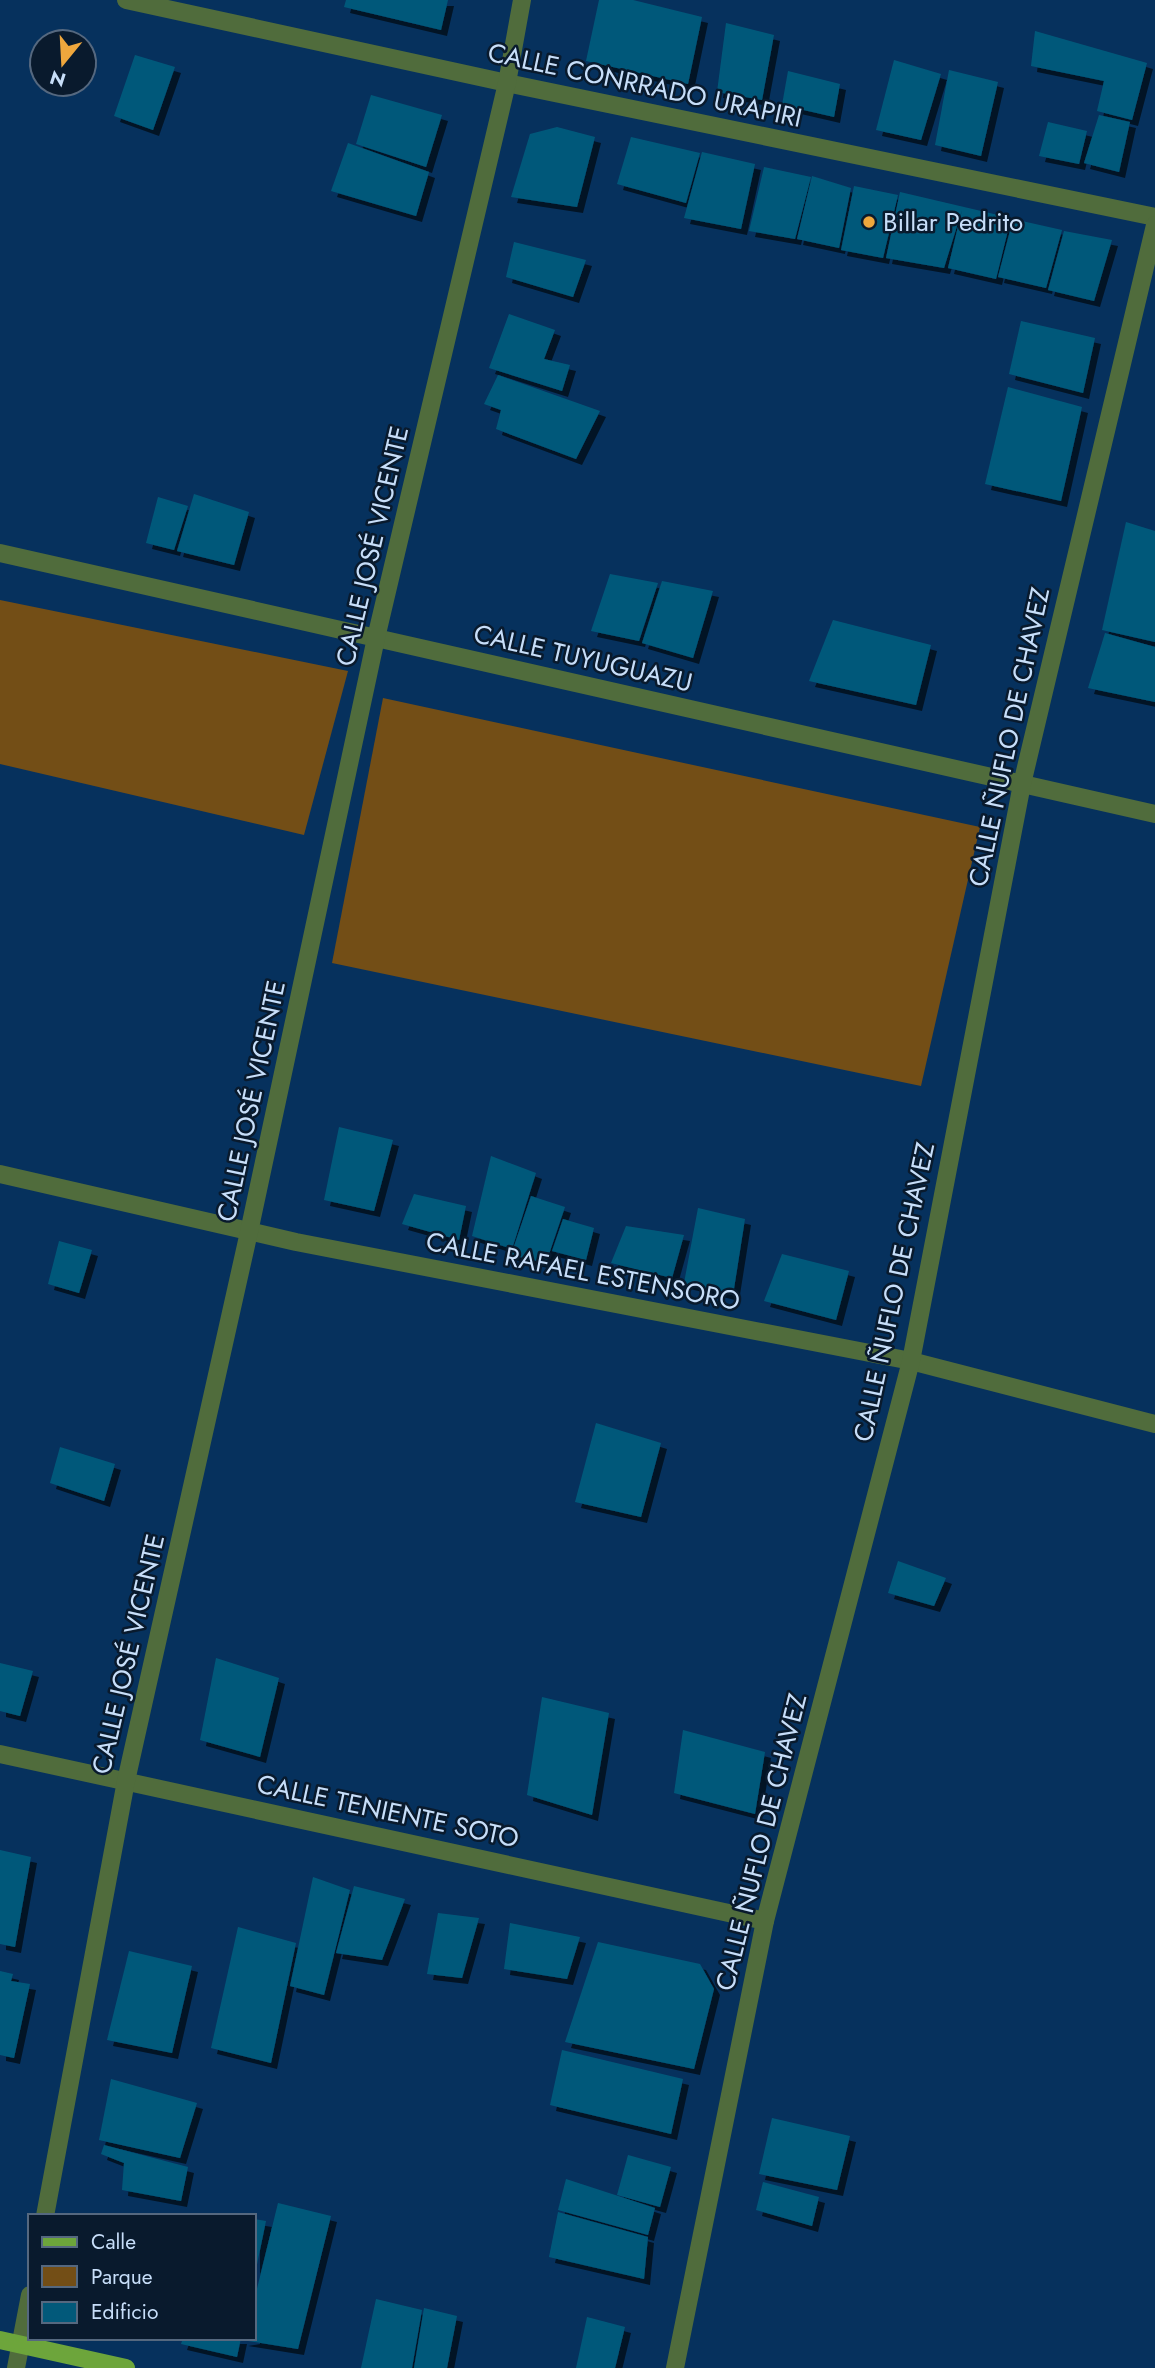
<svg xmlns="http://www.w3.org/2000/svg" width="1155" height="2368" viewBox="0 0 1155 2368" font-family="Jost,sans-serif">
<defs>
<filter id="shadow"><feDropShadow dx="6" dy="6" stdDeviation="0" flood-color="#0009"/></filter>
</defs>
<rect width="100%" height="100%" fill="#06315d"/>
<g fill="#734e16">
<polygon points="0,600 348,671 304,835 0,764"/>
<polygon points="383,698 980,827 921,1086 332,963"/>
</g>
<g fill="#02597a" filter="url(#shadow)">
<polygon points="346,0 448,0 441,30 344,7"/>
<polygon points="599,0 633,0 702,17 688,84 586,61"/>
<polygon points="726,23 774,35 762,100 717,92"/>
<polygon points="1035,31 1147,63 1132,120 1097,111 1104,81 1031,66"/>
<polygon points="135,55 175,67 153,130 114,116"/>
<polygon points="894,60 941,74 921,140 876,130"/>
<polygon points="949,70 998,82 981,156 935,145"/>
<polygon points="788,71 840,84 834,117 782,105"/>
<polygon points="371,95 442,115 426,167 356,144"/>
<polygon points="1099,115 1130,122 1119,172 1084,163"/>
<polygon points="1048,122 1087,131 1079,164 1039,156"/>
<polygon points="557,127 595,137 577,207 511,197 530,134"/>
<polygon points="631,137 700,153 686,203 617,184"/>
<polygon points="348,143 429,172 416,216 331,191"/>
<polygon points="702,152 755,164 741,229 684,218"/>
<polygon points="764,167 811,177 795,239 749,231"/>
<polygon points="812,176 851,188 839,248 797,239"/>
<polygon points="854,186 898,195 883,258 841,250"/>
<polygon points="900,192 1011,218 996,279 948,268 962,210 944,268 886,258"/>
<polygon points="1013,219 1062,230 1046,288 998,277"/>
<polygon points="1064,231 1112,240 1094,301 1048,290"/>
<polygon points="514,242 586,260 573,297 506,277"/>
<polygon points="509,314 555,330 544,359 570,365 562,391 489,368"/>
<polygon points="1021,321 1095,338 1083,393 1009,374"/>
<polygon points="498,375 600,411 576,459 496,429 501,410 484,404"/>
<polygon points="1008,387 1082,407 1061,501 985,484"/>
<polygon points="194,494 249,512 234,565 177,551"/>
<polygon points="158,497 188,506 174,550 146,543"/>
<polygon points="1126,522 1155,531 1155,642 1102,630"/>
<polygon points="610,574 658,583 639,641 591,631"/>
<polygon points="662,581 713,591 693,658 642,643"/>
<polygon points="833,620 931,645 916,705 809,681"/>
<polygon points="1105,633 1155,647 1155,702 1088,688"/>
<polygon points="339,1127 393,1140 374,1211 324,1200"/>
<polygon points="491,1156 536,1173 512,1249 472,1236"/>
<polygon points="414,1194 466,1206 459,1240 402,1224"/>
<polygon points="531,1196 565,1207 546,1263 511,1255"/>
<polygon points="698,1208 745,1219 733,1295 684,1283"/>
<polygon points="563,1219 594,1228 586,1260 552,1251"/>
<polygon points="626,1226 684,1235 672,1278 611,1263"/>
<polygon points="59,1241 92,1250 79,1293 48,1284"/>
<polygon points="782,1254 849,1271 836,1320 764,1301"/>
<polygon points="596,1423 661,1443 641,1517 575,1502"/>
<polygon points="60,1447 115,1464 104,1501 50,1483"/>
<polygon points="898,1561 946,1578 934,1606 888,1593"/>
<polygon points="216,1658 279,1678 260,1757 200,1740"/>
<polygon points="0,1663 33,1671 20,1716 0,1711"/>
<polygon points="542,1697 609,1713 592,1815 527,1795"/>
<polygon points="683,1730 765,1752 755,1814 674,1793"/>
<polygon points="0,1850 31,1857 15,1947 0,1944"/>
<polygon points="313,1877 350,1890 324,1995 290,1986"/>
<polygon points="354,1886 405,1899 382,1960 336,1953"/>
<polygon points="438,1913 479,1918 462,1978 427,1974"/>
<polygon points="510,1923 580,1937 567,1979 504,1969"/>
<polygon points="238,1927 296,1943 271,2063 211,2048"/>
<polygon points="598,1942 700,1964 714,1989 694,2069 565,2042"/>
<polygon points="129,1951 192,1966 172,2053 107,2040"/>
<polygon points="0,1971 13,1974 11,1981 30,1984 14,2058 0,2055"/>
<polygon points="562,2050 683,2079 671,2134 550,2105"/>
<polygon points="111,2079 197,2103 180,2158 99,2140"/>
<polygon points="772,2118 850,2136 837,2190 759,2174"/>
<polygon points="104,2145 188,2167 181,2201 122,2190 124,2163 101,2154"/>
<polygon points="628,2155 671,2167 660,2207 617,2195"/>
<polygon points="566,2179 655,2208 648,2235 558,2210"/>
<polygon points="763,2182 819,2197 812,2226 756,2210"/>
<polygon points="278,2203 331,2216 298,2349 242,2340 254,2338 254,2301"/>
<polygon points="558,2212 648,2237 644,2279 549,2257"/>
<polygon points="254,2219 266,2221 255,2274 254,2273"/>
<polygon points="376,2299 422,2310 412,2368 361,2368"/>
<polygon points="424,2308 457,2316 447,2368 414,2368"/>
<polygon points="587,2317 625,2327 615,2368 576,2368"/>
<polygon points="183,2338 241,2338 237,2357 181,2344"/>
</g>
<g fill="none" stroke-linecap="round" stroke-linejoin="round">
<g stroke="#506c3c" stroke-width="18">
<polyline points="126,0 507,83 1155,217"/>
<polyline points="0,553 1155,814"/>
<polyline points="0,1174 296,1242 911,1361 1155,1424"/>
<polyline points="0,1754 765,1921"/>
<polyline points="45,2216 126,1781 249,1232 376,638 507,83 522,0"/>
<polyline points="16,2368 30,2295"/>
<polyline points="675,2368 765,1921 911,1361 1022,784 1155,225"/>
</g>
<polyline stroke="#6da53b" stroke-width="18" points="0,2340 126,2368"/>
</g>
<circle fill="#efa73d" stroke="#091a2d" stroke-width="2.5" cx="869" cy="222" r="7"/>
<g text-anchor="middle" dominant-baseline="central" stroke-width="5" stroke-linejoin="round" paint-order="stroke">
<g font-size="26" fill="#c7def9" stroke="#091a2d">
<text transform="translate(645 85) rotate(12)">CALLE CONRRADO URAPIRI</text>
<text transform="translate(372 546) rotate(-77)">CALLE JOSÉ VICENTE</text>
<text transform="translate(583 658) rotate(13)">CALLE TUYUGUAZU</text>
<text transform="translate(1009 737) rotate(-78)">CALLE ÑUFLO DE CHAVEZ</text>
<text transform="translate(251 1101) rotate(-78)">CALLE JOSÉ VICENTE</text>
<text transform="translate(583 1271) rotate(11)">CALLE RAFAEL ESTENSORO</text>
<text transform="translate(894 1292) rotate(-78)">CALLE ÑUFLO DE CHAVEZ</text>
<text transform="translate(128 1654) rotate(-77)">CALLE JOSÉ VICENTE</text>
<text transform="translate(388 1811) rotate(12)">CALLE TENIENTE SOTO</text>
<text transform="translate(761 1842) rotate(-76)">CALLE ÑUFLO DE CHAVEZ</text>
</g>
<g font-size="26" fill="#c7def9" stroke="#091a2d" text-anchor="start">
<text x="883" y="222">Billar Pedrito</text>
</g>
</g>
<rect x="28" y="2214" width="228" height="126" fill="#091a2d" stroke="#55687f" stroke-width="2"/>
<rect x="42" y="2237" width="35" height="10" fill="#6da53b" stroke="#55687f" stroke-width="2"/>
<text x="91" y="2249" font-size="21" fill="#c7def9">Calle</text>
<rect x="42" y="2266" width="35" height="21" fill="#734e16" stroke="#55687f" stroke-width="2"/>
<text x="91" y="2284" font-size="21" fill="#c7def9">Parque</text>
<rect x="42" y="2302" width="35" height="21" fill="#02597a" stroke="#55687f" stroke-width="2"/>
<text x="91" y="2319" font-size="21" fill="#c7def9">Edificio</text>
<g transform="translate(63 63) rotate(198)"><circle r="33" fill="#091a2d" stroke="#55687f" stroke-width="2"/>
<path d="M0-5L12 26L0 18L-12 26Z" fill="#efa73d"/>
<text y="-10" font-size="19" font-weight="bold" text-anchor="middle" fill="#c7def9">N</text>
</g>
</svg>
